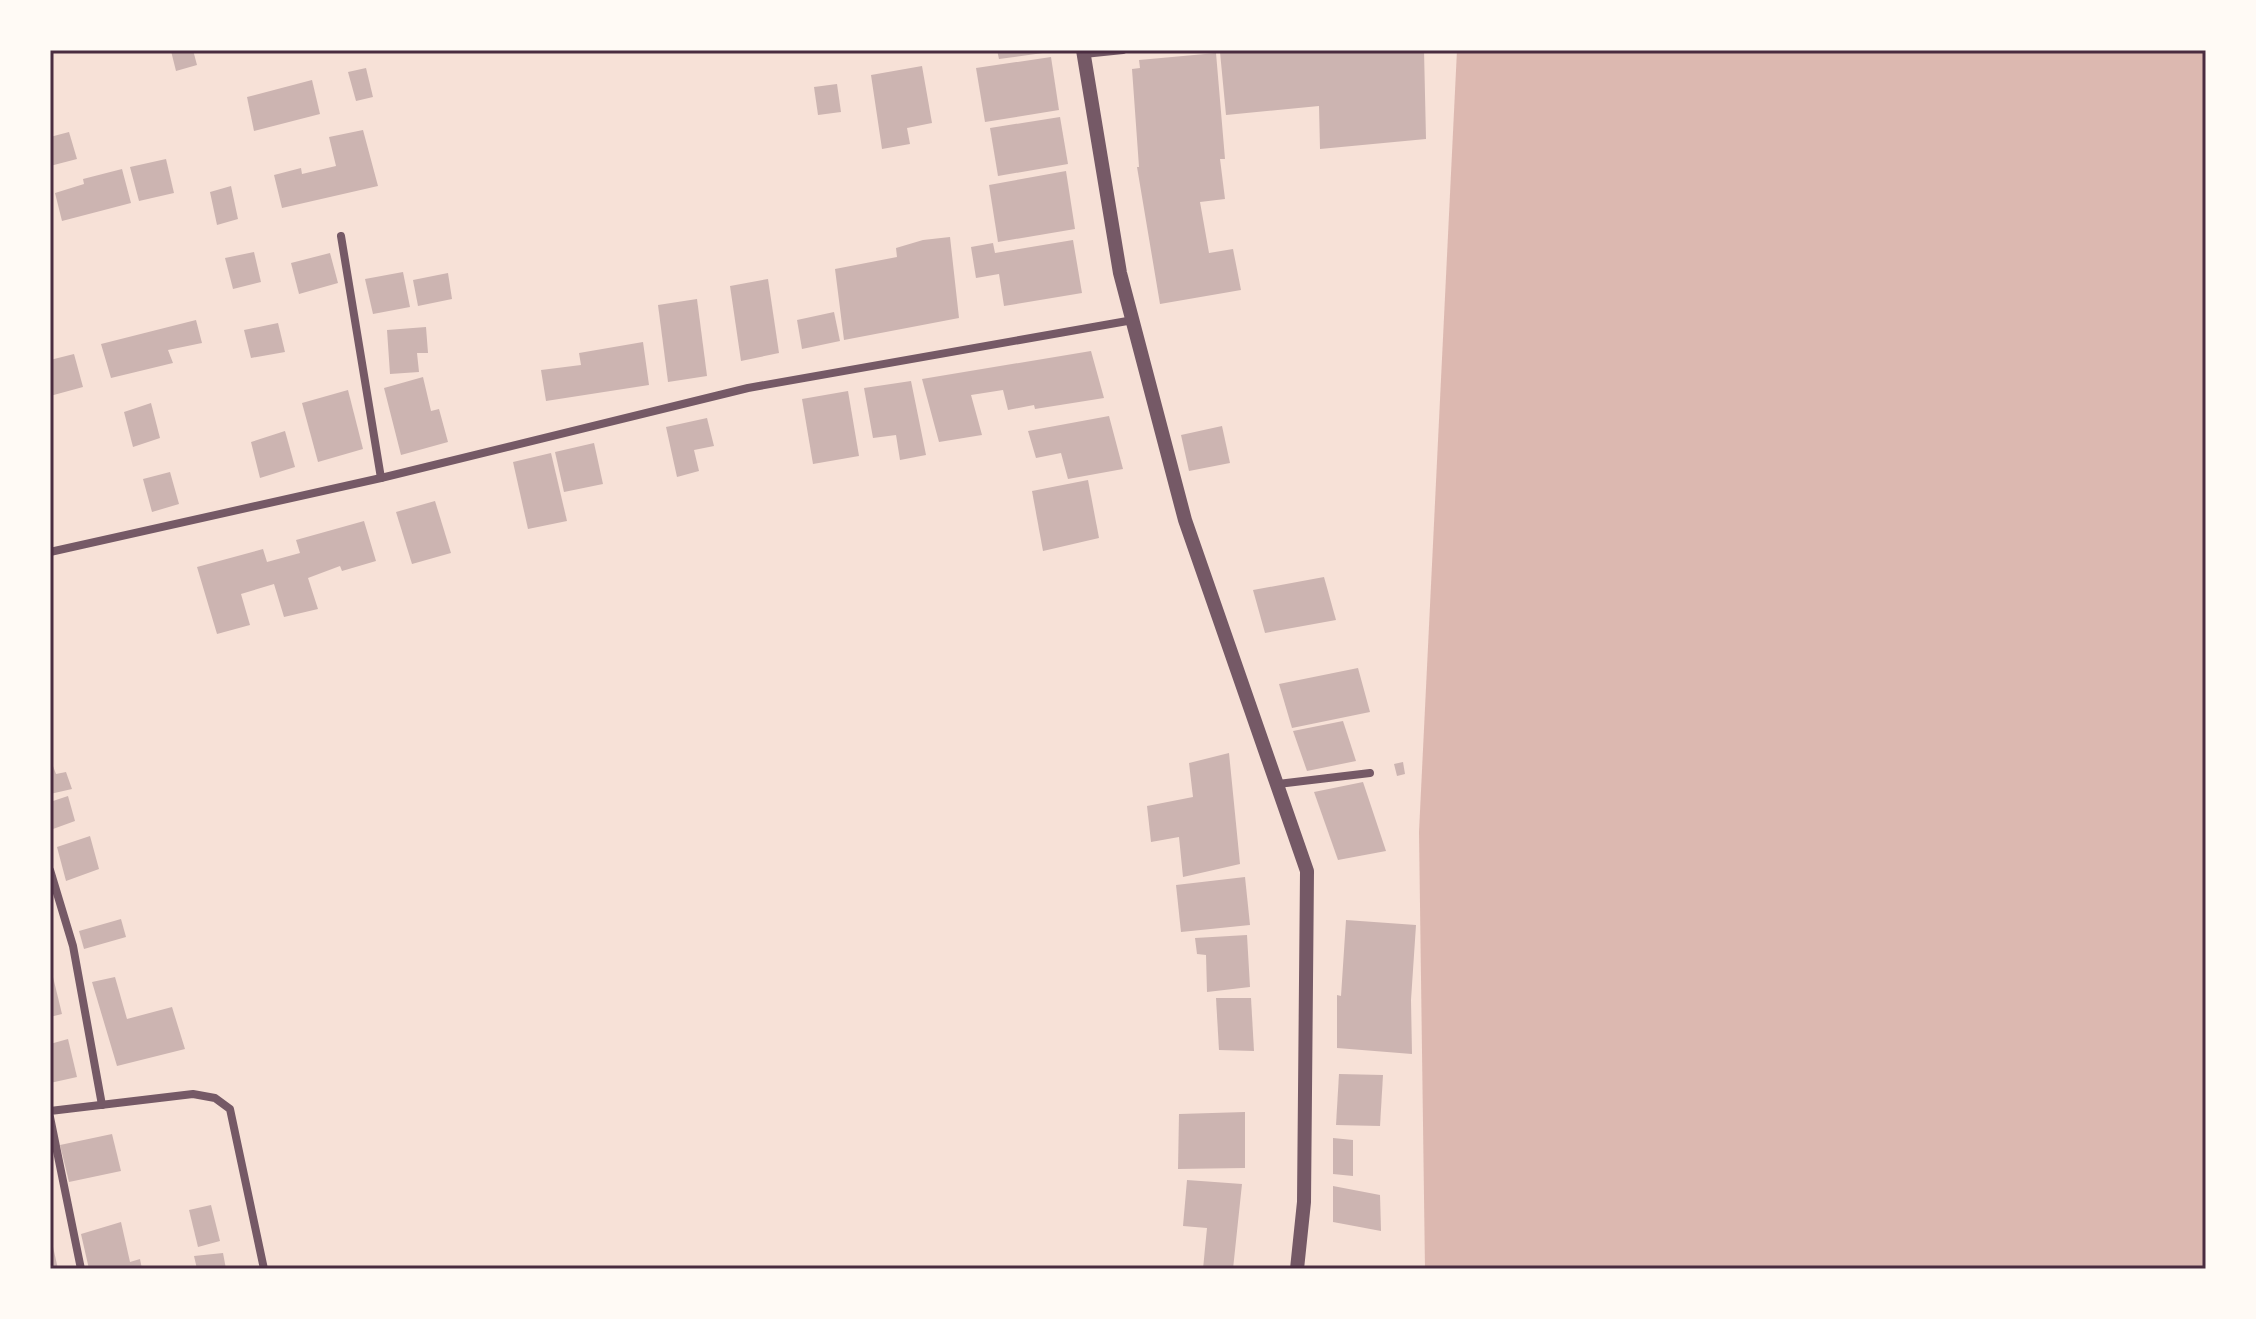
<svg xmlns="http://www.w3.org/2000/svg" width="2256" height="1319" viewBox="0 0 2256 1319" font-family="'Asap Condensed',sans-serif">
<rect width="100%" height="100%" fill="#f7e1d7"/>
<polygon fill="#dcb8b0" points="1457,50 2206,50 2206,1269 1425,1269 1419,832"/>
<g fill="#ccb4b1">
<polygon points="193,50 197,65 176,71 171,51"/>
<polygon points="997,50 1050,50 1050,52 999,59"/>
<polygon points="1234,50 1424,50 1426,139 1320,149 1319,106 1226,115 1220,52"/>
<polygon points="1216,53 1225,159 1220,159 1225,199 1200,202 1209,253 1233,249 1241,290 1160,304 1137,167 1139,167 1132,69 1140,68 1139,60"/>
<polygon points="1051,57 1059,110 985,122 976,68"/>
<polygon points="922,66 932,123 907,128 910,144 882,149 871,75"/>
<polygon points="366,68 373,97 356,101 348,72"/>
<polygon points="312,80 320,114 254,131 247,97"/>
<polygon points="837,84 841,112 818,115 814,87"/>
<polygon points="1060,117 1068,164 998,176 990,128"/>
<polygon points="363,130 378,186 282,208 274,175 301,168 302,174 336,166 329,137"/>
<polygon points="69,132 77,159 50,166 50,137"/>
<polygon points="166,159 174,193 139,201 130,167"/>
<polygon points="122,169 131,203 62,221 55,193 84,184 83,179"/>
<polygon points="1066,171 1075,229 998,242 989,185"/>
<polygon points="231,186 238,219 217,225 210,192"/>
<polygon points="950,237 959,318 844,340 835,269 897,257 896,248 923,240"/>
<polygon points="1073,240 1082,293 1004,306 999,274 976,278 971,247 993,243 995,253"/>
<polygon points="254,252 261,282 233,289 225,258"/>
<polygon points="330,253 338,283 299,294 291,263"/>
<polygon points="403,272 410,307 373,314 365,279"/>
<polygon points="448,273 452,299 418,306 413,280"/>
<polygon points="768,279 779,353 741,361 730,286"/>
<polygon points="697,299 707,376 668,382 658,305"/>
<polygon points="834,312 840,341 802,349 797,320"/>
<polygon points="196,320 202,343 168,350 173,363 111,378 101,344"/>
<polygon points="278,323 285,352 251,358 244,330"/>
<polygon points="426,327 428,353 417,353 419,372 390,374 387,330"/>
<polygon points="643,342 649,385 546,401 541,370 581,365 579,353"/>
<polygon points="1091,351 1104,398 1035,409 1034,405 1008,410 1003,390 971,395 982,435 939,442 922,379"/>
<polygon points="74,354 83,387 50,396 50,360"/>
<polygon points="423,377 431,411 439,409 448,442 401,455 384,388"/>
<polygon points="911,381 926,455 900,460 896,435 873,438 864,388"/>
<polygon points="348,390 363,449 318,462 302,403"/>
<polygon points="848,391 859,456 813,464 802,399"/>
<polygon points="151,403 160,438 133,447 124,412"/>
<polygon points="1109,416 1123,469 1068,479 1061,453 1036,458 1028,431"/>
<polygon points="707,418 714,446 694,450 699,471 677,477 666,427"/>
<polygon points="1222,426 1230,463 1189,471 1181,435"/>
<polygon points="285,431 295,467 260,478 251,442"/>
<polygon points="594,443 603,484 564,492 555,452"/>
<polygon points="551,453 567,521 528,529 513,462"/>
<polygon points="170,472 179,504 152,512 143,479"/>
<polygon points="1088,480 1099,538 1043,551 1032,491"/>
<polygon points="435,501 451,553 412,564 396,512"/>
<polygon points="364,521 376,561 342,571 340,566 308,578 318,609 284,617 274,584 241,594 250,625 217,634 197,567 263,549 267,562 300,553 296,540"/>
<polygon points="1324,577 1336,620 1265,633 1253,590"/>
<polygon points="1358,668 1370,712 1292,728 1279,684"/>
<polygon points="1343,721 1356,761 1307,771 1293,731"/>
<polygon points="1229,753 1240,864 1183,877 1179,837 1151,842 1147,806 1193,797 1189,763"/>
<polygon points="50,758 56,774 66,772 72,789 50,794"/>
<polygon points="1403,762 1405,774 1397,776 1394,764"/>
<polygon points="1363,782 1386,851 1338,860 1314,792"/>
<polygon points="68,796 75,821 53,829 50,802"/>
<polygon points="90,836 99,869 66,881 57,847"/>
<polygon points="1245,877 1250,925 1181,932 1176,885"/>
<polygon points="121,919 126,937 84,949 79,931"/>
<polygon points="1346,920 1416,925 1411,1000 1412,1054 1337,1048 1337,995 1341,996"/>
<polygon points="1247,935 1250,987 1207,992 1206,955 1197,954 1195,938"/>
<polygon points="53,977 62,1014 50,1017 50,978"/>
<polygon points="115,977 127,1019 172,1007 185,1049 117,1066 92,982"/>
<polygon points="1216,998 1251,998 1254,1051 1219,1050"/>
<polygon points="68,1039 77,1077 50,1083 50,1044"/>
<polygon points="1339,1074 1383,1075 1380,1126 1336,1125"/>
<polygon points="1245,1112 1245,1168 1178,1169 1179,1114"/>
<polygon points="112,1134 121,1171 69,1182 60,1145"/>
<polygon points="1333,1138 1353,1140 1353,1176 1333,1174"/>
<polygon points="1187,1180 1242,1184 1233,1269 1203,1269 1207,1228 1183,1226"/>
<polygon points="1333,1186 1380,1195 1381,1231 1333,1222"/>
<polygon points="211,1205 220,1241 198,1247 189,1210"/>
<polygon points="121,1222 130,1262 140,1259 142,1269 89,1269 81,1234"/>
<polygon points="50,1238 51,1238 58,1269 50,1269"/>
<polygon points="223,1253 226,1269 197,1269 194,1256"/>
</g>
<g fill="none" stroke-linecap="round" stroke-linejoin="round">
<g stroke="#755966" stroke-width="8">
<polyline points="1084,54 1123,50"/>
<polyline points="341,236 381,478"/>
<polyline points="50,552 381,478 748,388 1133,320"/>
<polyline points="1278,784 1370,773"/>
<polyline points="50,870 73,946 102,1105"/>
<polyline points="50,1111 193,1094 215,1098 230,1109 264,1269"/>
<polyline points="50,1117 81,1269"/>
</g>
<polyline stroke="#755966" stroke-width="14" points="1083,50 1120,273 1185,520 1307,871 1304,1202 1297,1269"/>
</g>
<rect width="2256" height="1319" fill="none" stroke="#fffaf5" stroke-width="104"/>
<rect x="52" y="52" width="2152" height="1215" fill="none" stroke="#4a2c40" stroke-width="3"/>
</svg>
